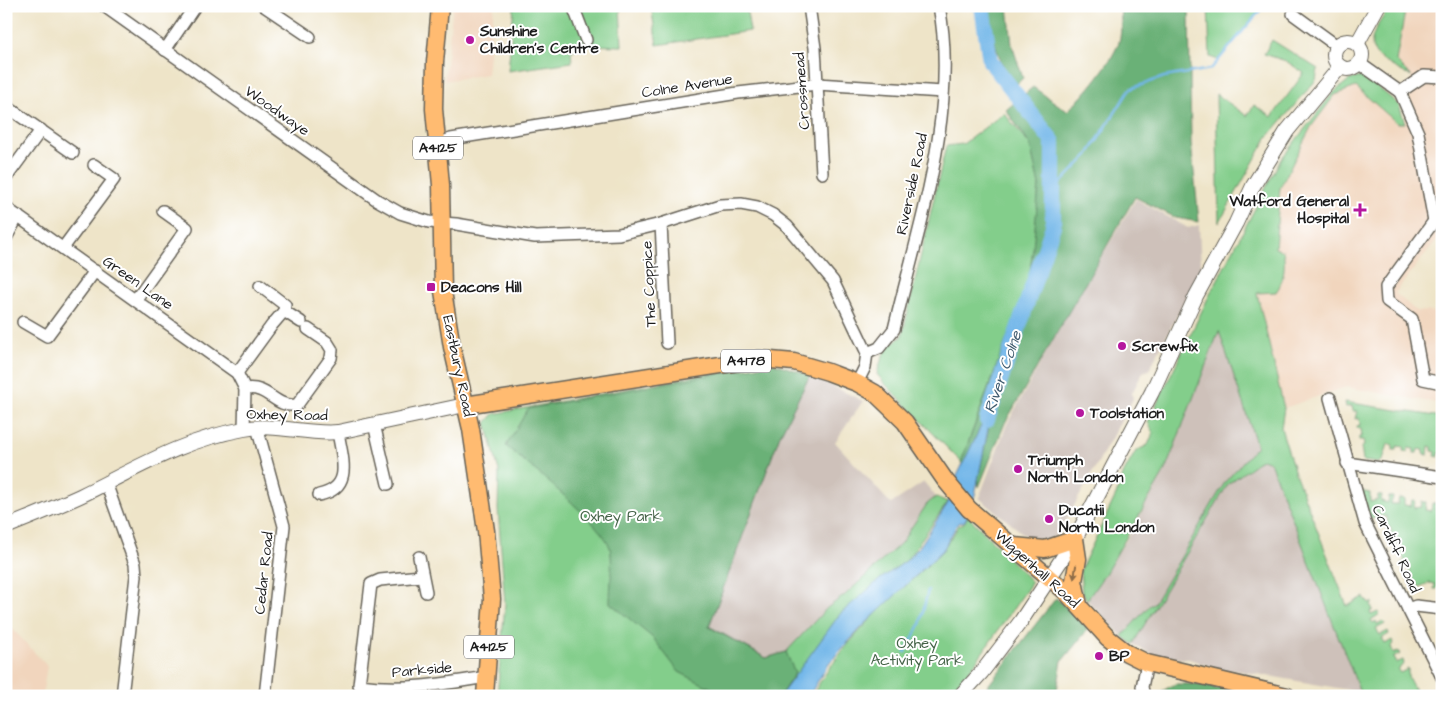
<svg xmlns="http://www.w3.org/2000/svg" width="1448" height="702" viewBox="0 0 1448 702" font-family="'Architects Daughter',sans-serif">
<rect width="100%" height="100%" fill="#fff"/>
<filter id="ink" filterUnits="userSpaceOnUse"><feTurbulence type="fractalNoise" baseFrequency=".02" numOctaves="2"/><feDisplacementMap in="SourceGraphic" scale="10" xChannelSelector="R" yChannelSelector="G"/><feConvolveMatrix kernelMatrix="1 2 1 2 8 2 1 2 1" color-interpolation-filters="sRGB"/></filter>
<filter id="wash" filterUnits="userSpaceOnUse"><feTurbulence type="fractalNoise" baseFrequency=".0096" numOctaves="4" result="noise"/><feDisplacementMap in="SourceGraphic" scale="20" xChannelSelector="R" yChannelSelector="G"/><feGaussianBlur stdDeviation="1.12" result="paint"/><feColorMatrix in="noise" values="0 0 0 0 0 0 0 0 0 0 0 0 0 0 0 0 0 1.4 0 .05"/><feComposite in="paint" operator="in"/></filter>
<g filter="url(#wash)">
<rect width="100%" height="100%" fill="#eee4c8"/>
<g fill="#f1d5bd">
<polygon points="453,6 494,6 487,74 444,81"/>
<polygon points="1411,6 1442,6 1442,233 1395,293 1416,311 1442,312 1442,404 1346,387 1284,408 1256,292 1276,292 1275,248 1280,188 1311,127 1335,95 1356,87 1397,123 1405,123 1412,77 1396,62 1405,12"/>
<polygon points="6,622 47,666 42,696 6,696"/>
</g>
<g fill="#cec1ba">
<polygon points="1136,199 1188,228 1199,225 1201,269 1149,370 1143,372 1132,393 1133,399 1058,535 1047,540 1026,536 979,498 1007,424 1072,306"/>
<polygon points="1219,330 1257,446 1225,482 1153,605 1150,605 1122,636 1087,600 1127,539 1165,471"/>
<polygon points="810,375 863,401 835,442 891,504 924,482 936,497 927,504 901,543 845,595 827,608 786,652 766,658 709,627 780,435"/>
<polygon points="1261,459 1270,462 1360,692 1234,670 1222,670 1189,659 1157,657 1133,644 1228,484"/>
</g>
<g fill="#83ce8b" stroke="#507554">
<polygon points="514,6 620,6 622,46 580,45 571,52 572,62 508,71"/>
<polygon points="651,6 746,6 750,31 657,45"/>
<polygon points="1208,6 1264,6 1218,60 1210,57"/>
<path d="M1391,6h20l-6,6 -9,49 16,16c-43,-23 -54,-27 -21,-71z"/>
<polygon points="1272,40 1318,69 1316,80 1267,138 1219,223 1216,94 1247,116 1254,105 1272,117 1304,73 1286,61 1264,54"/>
<path d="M1365,76l34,29 6,18h-8l-41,-36 -21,8 -24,32 -31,61 -5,60 8,3c3,12 1,31 -7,41l-19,1 27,115 -3,20 14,45 52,133 17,-9 5,7 4,-2 -2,4 2,4 -3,2 1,3 7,-3 2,2 -9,6 2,3 3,-2 1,3 6,-3 2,3 -9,5 4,6 8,-4 1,3 -7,4 3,6 7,-4 2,4 -3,2 2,7 5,-2 2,3 -7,4 3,5 7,-3 1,3 -6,7 2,3 8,-4v8l10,19h-50l-8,-4 -90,-230 -8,-3 -34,25 -95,160 -11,-8 28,-31h3l72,-123 32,-36 -38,-115 -54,140 -60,103 -18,26 -5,-8 -2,-21 36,-76 8,-23 12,-21 12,-6 5,-12 -5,-11 61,-126 72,-137 52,-66 16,-13z"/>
<path d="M1004,113l26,32 9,39 -3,43 -7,52 -68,183 -75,-77 -9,-11c5,-18 8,-29 25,-37l44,-191 17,-2z"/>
<polygon points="725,370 810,375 780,435 709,626 766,658 786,652 827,608 845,595 901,543 927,504 936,497 948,502 906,561 879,580 780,696 497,696 505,604 498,509 499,471 486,423 494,414"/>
<polygon points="1345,402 1442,417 1442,453 1439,453 1439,457 1435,456 1436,452 1432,451 1432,447 1429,446 1428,455 1423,454 1424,450 1418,449 1417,453 1414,453 1414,449 1408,448 1407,452 1403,451 1404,447 1397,446 1397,450 1393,450 1393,445 1388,444 1383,460 1378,463 1363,461 1361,447 1364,446 1363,440 1359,440 1359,437 1362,436 1361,429 1357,428 1357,426 1360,425 1359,418 1355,419 1357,411 1353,411 1352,406 1346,407"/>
<polygon points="1360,491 1370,493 1370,502 1378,500 1378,495 1382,495 1381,501 1388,503 1389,497 1393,497 1391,504 1398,504 1399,498 1404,499 1404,505 1411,506 1412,500 1415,500 1414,508 1421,507 1422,502 1426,502 1425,510 1431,511 1432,503 1436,504 1435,510 1442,511 1442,585 1438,585 1437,589 1434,589 1435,584 1429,583 1419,587 1415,581 1412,583 1410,580 1414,577 1407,573 1411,571 1408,565 1404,567 1402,563 1405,561 1402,555 1399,556 1397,552 1401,550 1398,544 1394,545 1392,542 1395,540 1393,535 1389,534 1392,531 1389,526 1386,527 1385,523 1388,521 1386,516 1382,517 1381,515 1370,520"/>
<path d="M968,516l64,66 -80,114h-140c20,-37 50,-69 80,-98 25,-23 50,-42 67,-73l5,-2z"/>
</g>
<g fill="#6ab177" stroke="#43664a">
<path d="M988,6h20l4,39 11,33 -9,9c-16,-26 -22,-51 -26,-81z"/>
<path d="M1120,6h69l2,136 8,80 -23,-4 -41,-21 -130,226 -26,64 -1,-9 16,-76 -31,66 -2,-6 68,-183 4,-31 6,-63 -9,-40 -24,-35 27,-23 34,24c14,-11 41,-45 49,-62 7,-13 5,-29 4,-43z"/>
<path d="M774,363l36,12 -30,60 -71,192 57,31 20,-6 9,21 -15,23h-53l-48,-24 -26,-34 -43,-35c0,-16 3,-40 0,-55 -4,-21 -84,-85 -104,-102l22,-37z"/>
<polygon points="1056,598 1089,628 1062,661 1056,696 980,696"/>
<polygon points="1175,684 1208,684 1216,689 1219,686 1263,696 1155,695"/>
</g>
<polygon fill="#73b7e9" stroke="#486a82" points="994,399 975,495 965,521 958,523 943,550 863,626 829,663 809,696 780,696 840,614 879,580 906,561 920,546 948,503 957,476"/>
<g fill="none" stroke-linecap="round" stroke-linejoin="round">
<g stroke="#73b7e9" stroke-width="2.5">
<polyline points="1053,191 1088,155 1130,89 1164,77 1211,69 1264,6"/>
<polyline points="905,652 920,625 928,590"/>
</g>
<polyline stroke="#73b7e9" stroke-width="16" points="982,6 990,61 1053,142 1053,226 987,420"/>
</g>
</g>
<g filter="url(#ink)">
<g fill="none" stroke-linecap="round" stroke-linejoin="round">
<g stroke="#666258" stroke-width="14">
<g id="minor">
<polyline points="104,6 377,200 400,213 429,222 456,224 535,237 619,234 661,224 720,205 741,204 757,207 773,215 787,226 833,281 867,353 865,367 857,383"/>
<polyline points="264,6 310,37"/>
<polyline points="573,6 586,40"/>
<polyline points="809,6 815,48 822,173"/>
<polyline points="1293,14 1337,46"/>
<polyline points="165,50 195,6"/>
<polyline points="1359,63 1400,92 1424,76 1442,77"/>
<polyline points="1400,92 1418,133 1434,221 1442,220"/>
<polyline points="6,106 73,153"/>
<polyline points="437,144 451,139 738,93 817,84 943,92"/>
<polyline points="6,178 41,130"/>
<polyline points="6,208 237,373 245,389 244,429"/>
<polyline points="1434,221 1386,287 1387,301 1412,319 1423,379 1442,383"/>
<polyline points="661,224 667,343"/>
<polyline points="6,238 18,216"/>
<polyline points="63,248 114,179 94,165"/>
<polyline points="260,286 285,305 284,311 301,322"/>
<polyline points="136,299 187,228 163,211"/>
<polyline points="23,322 47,336 95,271"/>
<path d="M867,353l12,-5 15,-19c24,-101 65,-219 45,-323"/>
<polyline points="237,373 272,325 284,311"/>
<path d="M245,389c24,-4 29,19 52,16l34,-47 1,-8 -5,-8 -19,-13"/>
<polyline points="1330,398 1365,523 1442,677"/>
<polyline points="374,424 388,484"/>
<polyline points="257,427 284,526 265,696"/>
<polyline points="1347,463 1442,477"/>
<polyline points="106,483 135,564 136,576 122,696"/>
<path d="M319,495c35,-7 23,-37 19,-63"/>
<polyline points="419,557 426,592"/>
<path d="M421,576l-41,4 -9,4 -12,101c44,6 85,-1 128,-8"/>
<polyline points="1408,609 1416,606 1442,609"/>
<polyline points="1144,696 1142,687 1147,663"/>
</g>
</g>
<g stroke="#666258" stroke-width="16">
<g id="tertiary">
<circle cx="1348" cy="55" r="14"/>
<polyline points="1357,44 1378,6"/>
<path d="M6,527c25,-10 50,-20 74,-31 58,-28 99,-55 164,-67 31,-6 63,6 94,3l127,-27"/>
<polyline points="960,696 982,672 1021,621 1075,539 1152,392 1196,296 1236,223 1253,186 1287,131 1340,67"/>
</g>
</g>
<g stroke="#666258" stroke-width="19">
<g id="primary">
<polyline points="440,6 435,62 434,109 441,185 443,291 452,347 471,429 486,531 492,599 485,696"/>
<polyline points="465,405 759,359 794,362 828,372 857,383 875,393 905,422 945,480 969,509 1065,591 1108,638 1127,653 1147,663 1287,696"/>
<polyline points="1014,546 1045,549 1075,539 1078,559 1074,581 1079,605"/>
</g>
</g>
<use href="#minor" stroke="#fff" stroke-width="11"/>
<use href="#tertiary" stroke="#fff" stroke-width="14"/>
<use href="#primary" stroke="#ffbb71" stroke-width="16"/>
</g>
<defs><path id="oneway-solid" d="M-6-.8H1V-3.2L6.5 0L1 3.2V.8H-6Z" transform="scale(1.25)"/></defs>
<use fill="#8e6c46" href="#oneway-solid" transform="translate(1075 572) rotate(99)"/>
</g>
<g fill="#b5179e" stroke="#fff" stroke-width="2">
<circle cx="470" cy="40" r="5"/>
<path d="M1357.5 202.5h5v5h5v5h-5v5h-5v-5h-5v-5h5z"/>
<rect x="426" y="282" width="10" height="10" rx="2.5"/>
<circle cx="1122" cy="346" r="5"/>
<circle cx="1080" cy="413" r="5"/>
<circle cx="1018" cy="469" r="5"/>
<circle cx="1049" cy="519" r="5"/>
<circle cx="1099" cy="656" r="5"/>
</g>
<g text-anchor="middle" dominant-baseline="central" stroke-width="4" stroke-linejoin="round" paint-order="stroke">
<g fill="#fff" stroke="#606060" stroke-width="1">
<rect x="413" y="136.5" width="50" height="23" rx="4"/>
<rect x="721" y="349.5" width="50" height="23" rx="4"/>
<rect x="464" y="635.5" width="50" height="23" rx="4"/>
</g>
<g font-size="14" font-weight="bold" fill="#1c1c1c">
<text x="438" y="148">A4125</text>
<text x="746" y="361">A4178</text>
<text x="489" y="647">A4125</text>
</g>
<g font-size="15" font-weight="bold" fill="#1c1c1c" stroke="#fff" text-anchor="start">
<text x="480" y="31">Sunshine<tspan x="480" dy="17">Children's Centre</tspan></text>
<text x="1349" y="201" text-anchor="end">Watford General<tspan x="1349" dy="17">Hospital</tspan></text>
<text x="441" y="287">Deacons Hill</text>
<text x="1132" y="346">Screwfix</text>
<text x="1090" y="413">Toolstation</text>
<text x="1028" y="460">Triumph<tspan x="1028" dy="17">North London</tspan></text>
<text x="1059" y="510">Ducatii<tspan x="1059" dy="17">North London</tspan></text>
<text x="1109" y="656">BP</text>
</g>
<g font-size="15" fill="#1c1c1c" stroke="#fff">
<text transform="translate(687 86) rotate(-9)">Colne Avenue</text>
<text transform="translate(802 91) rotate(-94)">Crossmead</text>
<text transform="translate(277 111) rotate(35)">Woodwaye</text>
<text transform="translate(912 184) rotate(-78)">Riverside Road</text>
<text transform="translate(138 283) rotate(35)">Green Lane</text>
<text transform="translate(649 284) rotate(-93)">The Coppice</text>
<text transform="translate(458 366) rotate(78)">Eastbury Road</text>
<text transform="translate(287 415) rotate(1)">Oxhey Road</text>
<text transform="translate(1396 549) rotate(65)">Cardiff Road</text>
<text transform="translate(1037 569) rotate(42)">Wiggenhall Road</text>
<text transform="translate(264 573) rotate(-84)">Cedar Road</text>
<text transform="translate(422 670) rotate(-5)">Parkside</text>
</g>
<g font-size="15" fill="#456348" stroke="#fff">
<text x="621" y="516">Oxhey Park</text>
<text x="917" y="643">Oxhey<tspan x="917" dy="17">Activity Park</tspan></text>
</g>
<g font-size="16" font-style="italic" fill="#3f5a6e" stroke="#fff">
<text transform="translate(1003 372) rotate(-71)">River Colne</text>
</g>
</g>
<rect width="1448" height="702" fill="none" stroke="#fff" stroke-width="25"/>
</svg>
